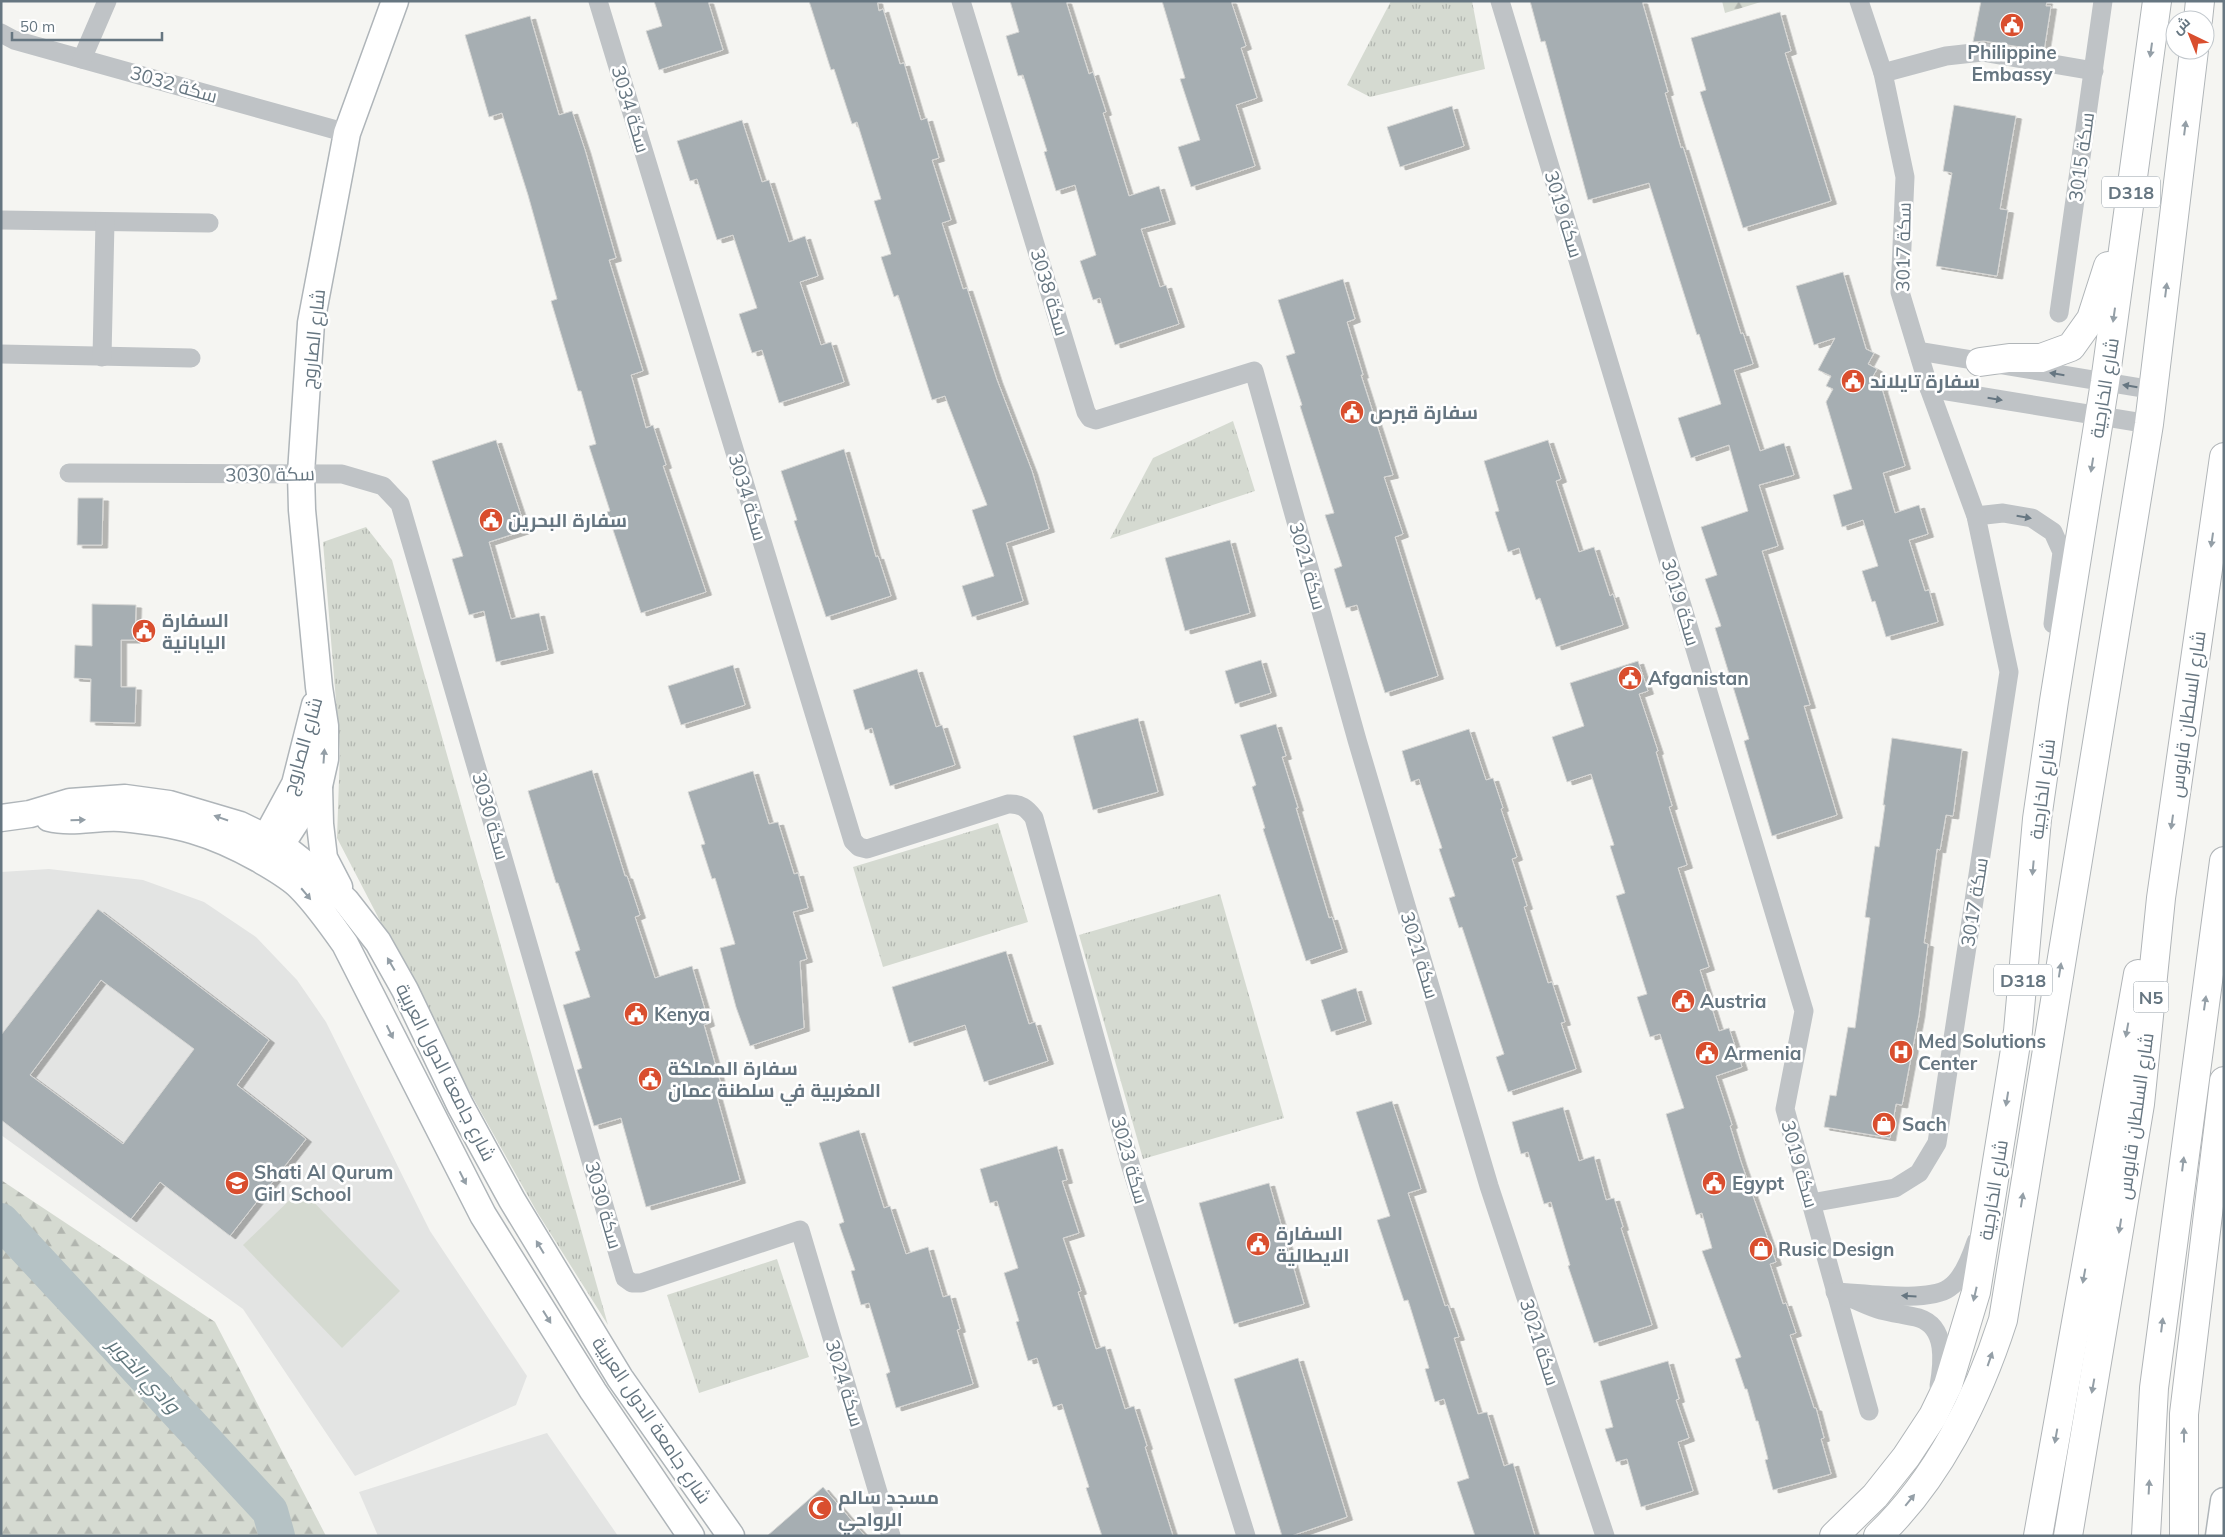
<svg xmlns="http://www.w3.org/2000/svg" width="2225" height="1537" viewBox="0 0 2225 1537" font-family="Mulish,Cairo,sans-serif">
<defs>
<pattern id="grass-tufts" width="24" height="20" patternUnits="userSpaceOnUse" patternTransform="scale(1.25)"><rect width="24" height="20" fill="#d5dad1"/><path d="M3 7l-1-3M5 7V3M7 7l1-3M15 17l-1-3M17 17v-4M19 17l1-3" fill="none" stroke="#b1b5af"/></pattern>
<pattern id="forest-firs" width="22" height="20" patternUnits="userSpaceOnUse" patternTransform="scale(1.25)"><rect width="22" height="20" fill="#d5dad1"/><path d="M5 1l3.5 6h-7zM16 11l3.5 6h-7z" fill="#b1b5af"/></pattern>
<filter id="shadow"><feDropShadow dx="5.5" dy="3" stdDeviation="0" flood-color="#0004"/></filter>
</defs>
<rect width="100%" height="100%" fill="#f5f5f2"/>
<g fill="#e3e4e3">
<polygon points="49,869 143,880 204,902 256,937 297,980 326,1022 430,1231 527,1376 516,1405 355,1476 243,1309 1,1135 1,872"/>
<polygon points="547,1433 618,1536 378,1536 359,1492"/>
</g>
<g fill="url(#grass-tufts)">
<polygon points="1391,1 1472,1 1485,69 1370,97 1347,85"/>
<polygon points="1233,421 1255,491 1110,539 1153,458"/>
<polygon points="366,527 392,560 608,1325 537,1212 458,1071 337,838 340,750 323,542"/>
<polygon points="998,823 1028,922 883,967 853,867"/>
<polygon points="1220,894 1284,1118 1143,1159 1079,935"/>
<polygon points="777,1259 809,1357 699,1393 667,1295"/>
</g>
<g fill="url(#forest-firs)">
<polygon points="1722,1 1764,1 1725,13"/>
<polygon points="1,1180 215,1322 326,1536 1,1536"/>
</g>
<polygon fill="#d5dad1" points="301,1189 400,1291 342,1348 243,1245"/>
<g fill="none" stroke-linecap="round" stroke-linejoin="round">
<polyline stroke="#b5c2c5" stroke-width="36" points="1,1221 270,1511 277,1536"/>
</g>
<g fill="#a6aeb2" stroke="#d7d7d5" fill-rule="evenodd" filter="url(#shadow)">
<polygon points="654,1 708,1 723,50 659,70 646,31 662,26"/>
<polygon points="809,1 877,1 879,11 883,9 900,64 904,63 921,120 927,118 939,158 932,160 951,220 942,223 963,289 967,288 997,380 1032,471 1049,529 1006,543 1023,601 972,617 962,586 994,576 972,510 987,505 945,396 932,400 898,295 894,297 881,257 891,254 874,201 881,199 857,122 852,124 834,69 831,70"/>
<polygon points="1010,1 1066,1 1089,74 1093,72 1106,112 1103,113 1129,196 1159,186 1170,221 1141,229 1160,287 1166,285 1179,324 1115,345 1100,298 1093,300 1080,261 1096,255 1075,185 1056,191 1044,152 1047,151 1023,75 1018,76 1006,36 1019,32"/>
<polygon points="1162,1 1231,1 1246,46 1241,48 1257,98 1236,105 1255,166 1191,187 1178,147 1200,140 1180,79 1185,78"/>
<polygon points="1530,1 1642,1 1668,92 1665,93 1681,148 1683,147 1741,334 1743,333 1753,364 1734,370 1760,451 1784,443 1794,475 1759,485 1778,546 1762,551 1810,705 1804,706 1837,815 1772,836 1744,741 1749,739 1715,628 1721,626 1705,579 1717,575 1701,527 1748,511 1729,445 1691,458 1678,418 1721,404 1699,334 1697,335 1649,183 1588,200 1545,41 1541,42"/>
<polygon points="1981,1 2047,1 2046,6 2051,6 2044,51 1984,41 1973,42"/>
<polygon points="1780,12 1791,51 1785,53 1831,201 1743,228 1700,92 1706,90 1691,38"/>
<polygon points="530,16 559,115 572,111 585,150 616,258 609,260 643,371 631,375 646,428 653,425 666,465 663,466 706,592 641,613 607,512 610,511 589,446 596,444 581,391 578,391 551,301 557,299 528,195 502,113 489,117 465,35"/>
<polygon points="1954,105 2016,116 2000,209 2008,210 1997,276 1936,266 1952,173 1943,171"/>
<polygon points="1452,106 1464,146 1400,167 1387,127"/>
<polygon points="742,120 762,182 769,180 789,242 805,236 818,276 800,282 821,345 831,342 844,382 779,403 762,350 752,353 739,314 757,308 733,235 717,240 697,179 690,181 677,141"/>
<polygon points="1843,272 1866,349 1874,353 1868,364 1877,369 1872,378 1884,384 1882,389 1905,466 1883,473 1895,513 1919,505 1928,534 1909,540 1925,591 1929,590 1938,622 1886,637 1875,601 1872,602 1862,571 1878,566 1863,520 1842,527 1833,495 1852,489 1826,402 1833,389 1826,386 1831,376 1818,370 1835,338 1814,345 1796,286"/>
<polygon points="1343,279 1355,319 1347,322 1363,375 1361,375 1393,475 1384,477 1403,534 1395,537 1438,676 1385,693 1357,605 1346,608 1334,569 1342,566 1325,515 1334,513 1300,406 1302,405 1286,356 1295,353 1278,300"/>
<polygon points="496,440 526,530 489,542 511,619 539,613 548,650 496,662 484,611 469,615 452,559 463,556 432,461"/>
<polygon points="1548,440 1561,479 1556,481 1579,552 1594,547 1610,596 1613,594 1623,625 1556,647 1540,598 1536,600 1519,548 1508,552 1495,512 1499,511 1484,461"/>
<polygon points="844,449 876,557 878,556 891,596 826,617 794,521 797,520 781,471"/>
<polygon points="78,498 103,498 102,545 77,545"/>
<polygon points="1230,540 1250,613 1185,631 1165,558"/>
<polygon points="92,604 136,605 135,640 121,640 121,687 136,687 135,723 90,722 91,679 74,678 75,645 92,646"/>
<polygon points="1261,660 1271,693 1235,704 1225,671"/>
<polygon points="1638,661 1648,691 1639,694 1658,751 1656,752 1672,806 1669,807 1687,865 1678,868 1709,967 1700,970 1719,1031 1729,1028 1742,1067 1716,1076 1732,1125 1730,1126 1741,1162 1776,1262 1770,1264 1783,1304 1786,1303 1796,1333 1790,1335 1814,1408 1816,1408 1824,1438 1821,1439 1831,1474 1773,1490 1765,1460 1768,1459 1758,1421 1756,1421 1747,1389 1745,1389 1735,1359 1741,1357 1702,1251 1712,1248 1702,1213 1696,1215 1666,1114 1684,1108 1660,1034 1650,1037 1637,997 1647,994 1616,896 1625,893 1610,846 1614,845 1591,774 1567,782 1552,737 1584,726 1570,683"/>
<polygon points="733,665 745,705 681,725 668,686"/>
<polygon points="917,669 936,727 942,725 955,765 890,786 872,728 865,730 853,690"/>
<polygon points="1138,718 1158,792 1093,810 1073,736"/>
<polygon points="1276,724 1286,756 1282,757 1298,808 1296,808 1329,918 1332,917 1342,949 1306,961 1263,829 1265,828 1252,787 1256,785 1240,735"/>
<polygon points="1469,729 1486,780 1493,778 1503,808 1501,809 1517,857 1512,859 1527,906 1524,907 1548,983 1552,982 1565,1022 1561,1023 1576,1069 1508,1092 1496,1057 1504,1054 1462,927 1459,928 1449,898 1455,896 1439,849 1442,848 1419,779 1411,782 1402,751"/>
<polygon points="1892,738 1962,749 1953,816 1946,815 1940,850 1937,849 1924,943 1928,944 1919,1015 1902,1105 1896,1104 1890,1138 1824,1127 1830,1095 1836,1096 1848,1027 1855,1028 1870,918 1865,917 1875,846 1879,847 1885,805 1883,805"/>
<polygon points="592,770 625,876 627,876 640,915 635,917 655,978 692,966 709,1023 704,1025 722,1088 715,1090 740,1180 646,1207 621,1118 594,1126 577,1070 582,1068 563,1005 590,997 575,952 580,950 558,883 556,883 528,791"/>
<polygon points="753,771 769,824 778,822 794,874 798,873 808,908 793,912 807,959 800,961 804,1028 750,1046 736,1007 720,948 735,944 715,878 712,879 701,845 705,844 688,792"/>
<path d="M98,909l171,131 -32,45 69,54 -76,97 -70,-54 -29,37 -130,-99v-85zM101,980l93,69 -71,95 -93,-69z"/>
<polygon points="1006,951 1029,1024 1035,1022 1048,1061 984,1082 965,1025 909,1043 892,987"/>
<polygon points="1356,988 1366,1021 1331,1032 1321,1000"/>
<polygon points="1392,1101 1421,1189 1408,1193 1445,1306 1448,1305 1459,1337 1454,1338 1478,1414 1487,1412 1504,1466 1513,1463 1535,1536 1475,1536 1457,1482 1469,1478 1444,1399 1435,1402 1425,1369 1429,1368 1408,1300 1404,1301 1377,1220 1390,1216 1356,1112"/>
<polygon points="1563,1107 1579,1161 1594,1156 1606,1200 1614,1198 1623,1227 1621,1228 1652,1325 1594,1343 1568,1266 1570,1265 1551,1202 1544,1204 1528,1152 1521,1154 1512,1122"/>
<polygon points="859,1130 884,1208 890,1206 906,1254 928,1247 943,1297 950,1295 960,1329 957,1330 973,1384 896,1408 886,1374 890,1372 869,1303 861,1305 851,1271 855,1270 839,1224 844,1222 819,1143"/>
<polygon points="1057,1146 1067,1180 1062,1181 1079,1233 1063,1238 1081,1291 1078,1292 1096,1349 1105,1346 1125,1409 1134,1406 1147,1446 1145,1447 1173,1536 1102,1536 1086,1488 1089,1487 1062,1404 1053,1407 1037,1358 1028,1361 1016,1322 1019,1321 1004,1273 1018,1268 997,1201 990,1203 980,1169"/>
<polygon points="1269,1183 1304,1304 1234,1324 1199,1203"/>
<polygon points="1298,1358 1347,1517 1291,1536 1282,1536 1234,1379"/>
<polygon points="1668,1361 1679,1399 1676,1400 1689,1438 1678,1442 1693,1491 1641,1507 1627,1459 1616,1462 1605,1429 1613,1427 1600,1381"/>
<polygon points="823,1487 865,1536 767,1536"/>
</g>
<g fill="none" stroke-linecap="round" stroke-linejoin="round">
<g stroke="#afb5b9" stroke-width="29">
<g id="secondary">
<polyline points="319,786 320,824 324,858 339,887"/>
<polyline points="1,818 30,814 70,802 125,798 169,804 240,825 281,845 314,871 346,901 378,942 405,990 460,1105 512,1200 620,1378 731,1536"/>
<path d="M49,818c24,6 49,-2 72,0 56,5 90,14 138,41 13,8 30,17 41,28 17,17 31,37 45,57l138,271 110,176 98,145"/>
<polyline points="269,832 295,784 315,705"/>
<polyline points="271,860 319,786 325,759 325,726 319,687 302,510 301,473 311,323 347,133 395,1"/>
<polyline points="2219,1536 2224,1501"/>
</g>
</g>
<g stroke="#b0b5b8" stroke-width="30">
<g id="primary">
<polyline points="2198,20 2200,1"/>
<polyline points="1980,362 2009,358 2041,358 2071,347 2091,319 2108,266"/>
<polyline points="1834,1536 1875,1496 1906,1457 1933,1416 1948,1385 1976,1292 2018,1031 2037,819 2054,701 2105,382 2157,1"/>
<path d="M1878,1536c60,-57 100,-138 125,-216l146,-896 45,-374"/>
</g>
</g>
<g stroke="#b0b4b7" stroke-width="30">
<g id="highway">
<polyline points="2038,1536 2138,974"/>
<polyline points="2068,1536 2140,1104 2161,898 2224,457"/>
<polyline points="2146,1536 2154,1388 2224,861"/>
<polyline points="2184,1536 2184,1414 2224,1081"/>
</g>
</g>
<g stroke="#bfc3c6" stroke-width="19">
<path d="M598,1l255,840 6,6 8,2 141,-45c12,-1 19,4 26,14l97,349 115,369"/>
<polyline points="961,1 1086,412 1090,418 1096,420 1254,371 1357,740 1489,1186 1605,1536"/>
<polyline points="1500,1 1804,1011 1785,1109 1869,1411"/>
<polyline points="1,33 14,40 347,133"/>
<polyline points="82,59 107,1"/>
<polyline points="1883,73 1946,56 1982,52 2094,71"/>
<polyline points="1,220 209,223"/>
<polyline points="2059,313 2103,1"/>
<polyline points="1918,351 2154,390"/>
<polyline points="1,354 191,358"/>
<polyline points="102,357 105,222"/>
<polyline points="1929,388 2149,424"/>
<polyline points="69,473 342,474 383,486 400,504 625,1278 632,1283 641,1283 800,1230 891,1536"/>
<polyline points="1976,516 2003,513 2032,518 2053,532 2062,552 2053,624"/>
<polyline points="1811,1203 1895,1188 1919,1173 1937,1143 2009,672 1976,516 1929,388 1900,292 1905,177 1883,73 1859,1"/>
<path d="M1835,1292c27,1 93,11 114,-4 14,-9 22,-31 27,-46"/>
<path d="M1848,1297c11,4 22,10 33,13 12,3 26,5 38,8 28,9 24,45 20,68"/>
</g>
<use href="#secondary" stroke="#fff" stroke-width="26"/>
<use href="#primary" stroke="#fff" stroke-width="28"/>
<use href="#highway" stroke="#fff" stroke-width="28"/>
</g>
<defs><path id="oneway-solid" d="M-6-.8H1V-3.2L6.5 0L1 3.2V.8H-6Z" transform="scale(1.25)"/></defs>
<g fill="#949fa7">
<use href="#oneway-solid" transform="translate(2151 50) rotate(98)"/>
<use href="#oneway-solid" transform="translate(2185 128) rotate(-83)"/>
<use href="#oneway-solid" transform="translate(2166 290) rotate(-83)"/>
<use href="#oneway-solid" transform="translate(2114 315) rotate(98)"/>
<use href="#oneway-solid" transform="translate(2092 465) rotate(99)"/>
<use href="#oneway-solid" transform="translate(2212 540) rotate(98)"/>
<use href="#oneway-solid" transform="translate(324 756) rotate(-86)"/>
<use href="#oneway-solid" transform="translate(221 818) rotate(-161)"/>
<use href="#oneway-solid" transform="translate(78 820) rotate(-2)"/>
<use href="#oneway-solid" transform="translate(2172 822) rotate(98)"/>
<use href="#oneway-solid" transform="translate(2033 868) rotate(95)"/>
<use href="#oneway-solid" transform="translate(306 894) rotate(50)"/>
<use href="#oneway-solid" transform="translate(391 964) rotate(-120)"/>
<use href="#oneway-solid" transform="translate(2060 970) rotate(-81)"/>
<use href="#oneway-solid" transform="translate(2205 1003) rotate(-82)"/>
<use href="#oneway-solid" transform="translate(2127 1030) rotate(100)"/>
<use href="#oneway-solid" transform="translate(390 1032) rotate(64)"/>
<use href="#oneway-solid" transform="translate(2007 1099) rotate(99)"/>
<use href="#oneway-solid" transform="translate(2183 1164) rotate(-83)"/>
<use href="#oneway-solid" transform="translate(463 1178) rotate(63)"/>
<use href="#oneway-solid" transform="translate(2022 1200) rotate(-81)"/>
<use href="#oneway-solid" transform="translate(2120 1226) rotate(99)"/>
<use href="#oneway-solid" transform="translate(540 1247) rotate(-121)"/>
<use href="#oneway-solid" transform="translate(2084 1276) rotate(100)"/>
<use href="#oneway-solid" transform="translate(1975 1294) rotate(103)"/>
<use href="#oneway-solid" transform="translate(547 1317) rotate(58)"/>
<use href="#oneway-solid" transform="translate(2162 1325) rotate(-83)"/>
<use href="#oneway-solid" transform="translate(1990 1359) rotate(-71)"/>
<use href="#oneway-solid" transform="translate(2093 1386) rotate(100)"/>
<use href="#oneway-solid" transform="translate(2184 1435) rotate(-90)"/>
<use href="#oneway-solid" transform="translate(2056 1436) rotate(100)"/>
<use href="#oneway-solid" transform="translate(2149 1487) rotate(-87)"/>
<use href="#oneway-solid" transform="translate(1910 1500) rotate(-51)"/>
</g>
<g fill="#667681">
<use href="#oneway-solid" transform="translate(2057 374) rotate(-171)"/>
<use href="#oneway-solid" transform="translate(2130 386) rotate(-171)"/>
<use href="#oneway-solid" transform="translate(1995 399) rotate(9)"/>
<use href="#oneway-solid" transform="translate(2024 517) rotate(10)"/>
<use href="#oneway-solid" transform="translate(1909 1296) rotate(-177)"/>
</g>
<defs>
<g id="civic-disc" transform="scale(1.25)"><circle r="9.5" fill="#d94e2e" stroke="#fff"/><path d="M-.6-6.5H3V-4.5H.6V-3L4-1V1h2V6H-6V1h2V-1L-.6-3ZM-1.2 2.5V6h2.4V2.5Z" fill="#fff"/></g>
<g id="hospital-disc" transform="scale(1.25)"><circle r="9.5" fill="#d94e2e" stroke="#fff"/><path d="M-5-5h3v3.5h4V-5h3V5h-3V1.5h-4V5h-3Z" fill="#fff"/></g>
<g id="shop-disc" transform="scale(1.25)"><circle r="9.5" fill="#d94e2e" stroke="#fff"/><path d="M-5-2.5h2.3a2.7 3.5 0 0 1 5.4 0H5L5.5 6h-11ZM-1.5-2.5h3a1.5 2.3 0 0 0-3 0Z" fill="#fff"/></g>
<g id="school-disc" transform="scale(1.25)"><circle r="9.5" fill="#d94e2e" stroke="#fff"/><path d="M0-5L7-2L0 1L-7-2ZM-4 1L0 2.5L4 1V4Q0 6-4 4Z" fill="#fff"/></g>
<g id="mosque-disc" transform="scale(1.25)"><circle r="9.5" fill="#d94e2e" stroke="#fff"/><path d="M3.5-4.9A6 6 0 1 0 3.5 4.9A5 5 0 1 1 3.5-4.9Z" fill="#fff"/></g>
</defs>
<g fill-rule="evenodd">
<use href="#civic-disc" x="2012" y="25"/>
<use href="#civic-disc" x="1853" y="381"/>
<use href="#civic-disc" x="1352" y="412"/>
<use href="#civic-disc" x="491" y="520"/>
<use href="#civic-disc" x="144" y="631"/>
<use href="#civic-disc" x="1630" y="678"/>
<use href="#civic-disc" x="1683" y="1001"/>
<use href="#civic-disc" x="636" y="1014"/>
<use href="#hospital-disc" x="1901" y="1052"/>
<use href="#civic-disc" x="1707" y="1053"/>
<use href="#civic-disc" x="650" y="1079"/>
<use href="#shop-disc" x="1884" y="1124"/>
<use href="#school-disc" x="237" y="1183"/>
<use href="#civic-disc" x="1714" y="1183"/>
<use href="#civic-disc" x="1258" y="1244"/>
<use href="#shop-disc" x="1761" y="1249"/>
<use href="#mosque-disc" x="820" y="1508"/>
</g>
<g text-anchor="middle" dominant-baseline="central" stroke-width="5" stroke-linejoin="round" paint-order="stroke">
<g fill="#fff" stroke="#949fa7" stroke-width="1">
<rect x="2102" y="176.5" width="58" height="31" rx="4"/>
<rect x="1994" y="964.5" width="58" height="31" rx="4"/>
<rect x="2133.5" y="981.5" width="35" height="31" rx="4"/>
</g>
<g font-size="18" font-weight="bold" fill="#667681">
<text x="2131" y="192">D318</text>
<text x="2023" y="980">D318</text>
<text x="2151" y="997">N5</text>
</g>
<g font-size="19" font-weight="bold" fill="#667681" stroke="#fff" text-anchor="start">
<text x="2012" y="52" text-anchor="middle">Philippine<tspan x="2012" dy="22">Embassy</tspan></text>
<text x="1870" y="381">سفارة تايلاند</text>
<text x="1370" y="412">سفارة قبرص</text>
<text x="508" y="520">سفارة البحرين</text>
<text x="162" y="620">السفارة<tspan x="162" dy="22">اليابانية</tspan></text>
<text x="1648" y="678">Afganistan</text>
<text x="1700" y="1001">Austria</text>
<text x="654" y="1014">Kenya</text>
<text x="1918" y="1041">Med Solutions<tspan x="1918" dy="22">Center</tspan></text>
<text x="1724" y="1053">Armenia</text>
<text x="668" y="1068">سفارة المملكة<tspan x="668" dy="22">المغربية في سلطنة عمان</tspan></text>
<text x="1902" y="1124">Sach</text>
<text x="254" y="1172">Shati Al Qurum<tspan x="254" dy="22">Girl School</tspan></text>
<text x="1732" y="1183">Egypt</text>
<text x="1276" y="1233">السفارة<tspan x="1276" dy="22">الايطالية</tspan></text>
<text x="1778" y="1249">Rusic Design</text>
<text x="838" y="1497">مسجد سالم<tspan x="838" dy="22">الرواحي</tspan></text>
</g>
<g font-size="19" fill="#667681" stroke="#fff">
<text transform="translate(174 84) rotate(16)">سكة 3032</text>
<text transform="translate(631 109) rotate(73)">سكة 3034</text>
<text transform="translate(2081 157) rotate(-82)">سكة 3015</text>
<text transform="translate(1564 214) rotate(73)">سكة 3019</text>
<text transform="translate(1903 247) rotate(-89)">سكة 3017</text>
<text transform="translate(1050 292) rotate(73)">سكة 3038</text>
<text transform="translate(313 339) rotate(-84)">شارع الصاروج</text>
<text transform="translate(2104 388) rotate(-81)">شارع الخارجية</text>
<text transform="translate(270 474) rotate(-1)">سكة 3030</text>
<text transform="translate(748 497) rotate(73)">سكة 3034</text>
<text transform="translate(1308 566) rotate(74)">سكة 3021</text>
<text transform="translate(1681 602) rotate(73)">سكة 3019</text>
<text transform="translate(2187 714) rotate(-82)">شارع السلطان قابوس</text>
<text transform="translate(302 746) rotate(-74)">شارع الصاروج</text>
<text transform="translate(2042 789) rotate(-83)">شارع الخارجية</text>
<text transform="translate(491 816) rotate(74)">سكة 3030</text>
<text transform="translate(1974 902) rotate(-81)">سكة 3017</text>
<text transform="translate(1420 955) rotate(73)">سكة 3021</text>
<text transform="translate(446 1072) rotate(63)">شارع جامعة الدول العربية</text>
<text transform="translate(2135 1116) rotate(-82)">شارع السلطان قابوس</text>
<text transform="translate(1130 1160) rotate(74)">سكة 3023</text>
<text transform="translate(1800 1164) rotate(74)">سكة 3019</text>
<text transform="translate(1993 1190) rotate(-81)">شارع الخارجية</text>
<text transform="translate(604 1205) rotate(74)">سكة 3030</text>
<text transform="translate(1540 1342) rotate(72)">سكة 3021</text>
<text transform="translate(845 1383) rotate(73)">سكة 3024</text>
<text transform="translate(652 1420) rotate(56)">شارع جامعة الدول العربية</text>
</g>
<g font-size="20" font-style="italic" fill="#62787e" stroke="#fff">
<text transform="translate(144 1375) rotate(47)">وادي الخوير</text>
</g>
</g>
<rect width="2225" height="1537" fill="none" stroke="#667681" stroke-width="5"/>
<g transform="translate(2190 35) rotate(317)"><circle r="24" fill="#ffffff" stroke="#c2c8cd"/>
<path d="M0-4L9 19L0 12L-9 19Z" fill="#d94e2e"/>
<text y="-8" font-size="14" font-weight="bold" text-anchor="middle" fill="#667681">ش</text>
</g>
<path d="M12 32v8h150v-8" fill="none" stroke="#667681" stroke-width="2.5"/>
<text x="20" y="32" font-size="15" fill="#667681" stroke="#ffffff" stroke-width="4" paint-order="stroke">50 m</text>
</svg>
